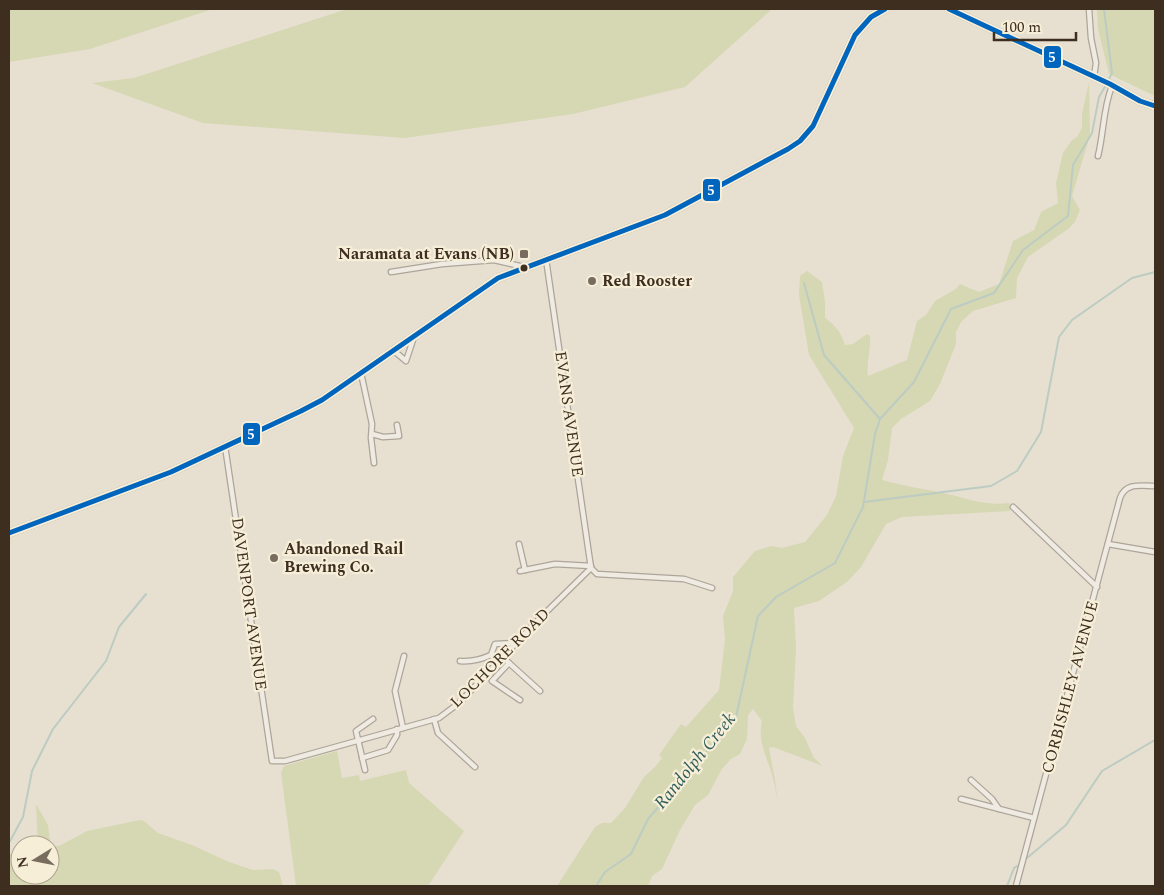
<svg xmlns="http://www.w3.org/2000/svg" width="1164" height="895" viewBox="0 0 1164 895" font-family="Spectral,serif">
<rect width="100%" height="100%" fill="#e7e0d1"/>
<g fill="#d6d7b3">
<polygon points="9,9 213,9 90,49 9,62"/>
<polygon points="347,9 772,9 685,87 573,114 405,138 203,123 92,83 134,78"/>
<polygon points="1097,9 1155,9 1155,96 1109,74 1098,29"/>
<path d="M1089,82l1,53 -18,61 8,14 -5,12 -7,7 -40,28 -11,21 -1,20 -43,13 -12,11 -5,10v12l-16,40 -10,17 -29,18 -9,9 -4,32 -6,20c21,6 44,9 65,14 23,5 38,12 62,9l1,8 -108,6 -16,7 -25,43 -14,15 -28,19 -25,7 2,41 -3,59 3,18 9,12 9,20 9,8 -50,-19 -4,1 6,32 3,24c-2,-12 -4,-24 -8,-36 -6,-16 -12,-30 -8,-47l-9,-12 -5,6 -1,24 -7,15 -9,5 -9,10 -14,26 -13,10 -15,25 -18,39 -10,7 -4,10h-91l38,-59 7,-4h9l14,-15 19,-31 11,-10 7,-9 -3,-3 22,-31 5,3 33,-37 6,-51 -2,-23 10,-25v-14l22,-26 16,-5 11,2 23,-6 22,-27 9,-19 7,-40 11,-28 -45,-73 -10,-60 1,-19 7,-5 15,11 3,20v16c11,8 16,14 20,27l8,-1 14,-10 3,2c1,14 -4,27 -2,40l39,-16 10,-39 9,-6 9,-14 21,-12 4,-5 19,8 20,-8 14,-43 21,-11 7,-18 17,-9 -2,-20 7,-30 9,-13 6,-4 4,-9v-13z"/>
<polygon points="337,751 342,778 359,775 360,781 406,770 409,783 464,831 428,886 296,886 281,773 284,766"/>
<polygon points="36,804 48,825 50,841 53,847 61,845 87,831 140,820 144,821 158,833 192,845 229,862 253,870 273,869 279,872 283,886 9,886 9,853 20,858 20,875 50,875 50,845 38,845"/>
</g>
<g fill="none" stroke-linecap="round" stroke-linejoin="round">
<g stroke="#bcccc2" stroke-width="2">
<polyline points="1104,9 1112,73 1108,81"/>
<polyline points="804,283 824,355 880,419"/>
<polyline points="864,502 991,486 1017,471 1041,432 1059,337 1072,320 1132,278 1155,272"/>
<polyline points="9,843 23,817 32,771 53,729 106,661 119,627 146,594"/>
<polyline points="1027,858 1066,825 1102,771 1155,740"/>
<polyline points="596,886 605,872 631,854 648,819 736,717 758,616 776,597 835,563 863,507 875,434 880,419 914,382 951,309 994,293 1023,250 1068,216 1073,165 1092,133 1099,97 1106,85"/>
<polyline points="1007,886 1014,868 1017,866"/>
</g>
<g stroke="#ada599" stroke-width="7">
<g id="street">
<polyline points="1089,9 1091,38 1096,63 1094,77"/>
<path d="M1098,156c6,-24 5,-48 14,-70"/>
<polyline points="546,259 591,568"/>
<polyline points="391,272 442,264 494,260 524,267"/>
<polyline points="393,350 406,361 414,337"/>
<polyline points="361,373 372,424 371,438 374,463"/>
<polyline points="372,434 383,437 399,436 397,425"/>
<polyline points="225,446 272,761 285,761 439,718 459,703 536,622 591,568 597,574 684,579 712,588"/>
<polyline points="1013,507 1097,587"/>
<polyline points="519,544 525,570"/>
<polyline points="1108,544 1155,552"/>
<polyline points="520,571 555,564 591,566"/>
<polyline points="503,657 509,663 492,681 520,700"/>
<path d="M460,661c12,1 20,-1 31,-6l4,-11 21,-1"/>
<polyline points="509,663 540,691"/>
<polyline points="434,719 438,733 475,767"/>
<polyline points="403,728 395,691 404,656"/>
<polyline points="362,758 388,750 397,735 397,729"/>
<polyline points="365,770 356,731 373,719"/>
<polyline points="971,780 992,799 999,809"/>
<polyline points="961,799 1034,818"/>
<path d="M1016,886l104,-388c6,-16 21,-12 35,-12"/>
</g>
</g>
<g stroke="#9c958a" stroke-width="9">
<g id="secondary">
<polyline points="949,9 1110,84 1140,101 1155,106"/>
<polyline points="9,533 171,472 301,411 322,400 498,278 665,215 788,149 800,141 813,126 855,35 871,17 885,9"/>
</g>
</g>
<use href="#street" stroke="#efebe3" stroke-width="4.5"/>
<use href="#secondary" stroke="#efebe3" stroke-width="7"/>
<g stroke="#f7eed8" stroke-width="9">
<g id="bus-1">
<polyline points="949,9 1110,84 1140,101 1155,106"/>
<polyline points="9,533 171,472 301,411 322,400 498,278 665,215 788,149 800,141 813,126 855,35 871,17 885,9"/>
</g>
</g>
<use href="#bus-1" stroke="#0065bd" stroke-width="5"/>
</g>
<g fill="#786c5e" stroke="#f7eed8" stroke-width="2">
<rect x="519" y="249" width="10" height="10" rx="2.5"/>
<circle cx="592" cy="281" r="5"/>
<circle cx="274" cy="558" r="5"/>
</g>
<circle fill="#3d2e20" stroke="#f7eed8" stroke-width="2" cx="524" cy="268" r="4.5"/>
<g text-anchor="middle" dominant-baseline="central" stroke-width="4.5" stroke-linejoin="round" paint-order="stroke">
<g font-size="16" font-weight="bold" fill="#3d2e20" stroke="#f7eed8" text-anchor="start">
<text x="514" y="254" text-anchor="end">Naramata at Evans (NB)</text>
<text x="602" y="281">Red Rooster</text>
<text x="284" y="549">Abandoned Rail<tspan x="284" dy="18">Brewing Co.</tspan></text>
</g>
<g font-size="16" fill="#3d2e20" stroke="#f7eed8">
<text transform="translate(569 414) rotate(82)">EVANS AVENUE</text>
<text transform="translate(249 604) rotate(82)">DAVENPORT AVENUE</text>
<text transform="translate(500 658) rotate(-45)">LOCHORE ROAD</text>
<text transform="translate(1070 687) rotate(-75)">CORBISHLEY AVENUE</text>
</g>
<g font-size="18" font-style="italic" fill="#2f5d5a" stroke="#f7eed8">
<text transform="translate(695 761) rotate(-51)">Randolph Creek</text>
</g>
</g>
<g stroke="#f7eed8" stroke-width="2">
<rect x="1043" y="45" width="19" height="24" rx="5" fill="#0065bd"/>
<rect x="702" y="178" width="19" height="24" rx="5" fill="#0065bd"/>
<rect x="242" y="422" width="19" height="24" rx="5" fill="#0065bd"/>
</g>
<g font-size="14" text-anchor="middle" font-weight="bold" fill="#fff">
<text x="1052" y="62">5</text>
<text x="711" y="195">5</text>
<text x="251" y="439">5</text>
</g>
<rect width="1164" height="895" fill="none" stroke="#3d2e20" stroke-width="20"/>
<g transform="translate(35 860) rotate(260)"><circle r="24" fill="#f7eed8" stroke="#ada18e"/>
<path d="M0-4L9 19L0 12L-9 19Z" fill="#786c5e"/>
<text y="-8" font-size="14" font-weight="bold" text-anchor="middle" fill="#3d2e20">N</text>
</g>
<path d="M994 32v8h82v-8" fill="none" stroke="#3d2e20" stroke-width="2.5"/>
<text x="1002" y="32" font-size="15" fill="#3d2e20" stroke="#f7eed8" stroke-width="4" paint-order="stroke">100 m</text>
</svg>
